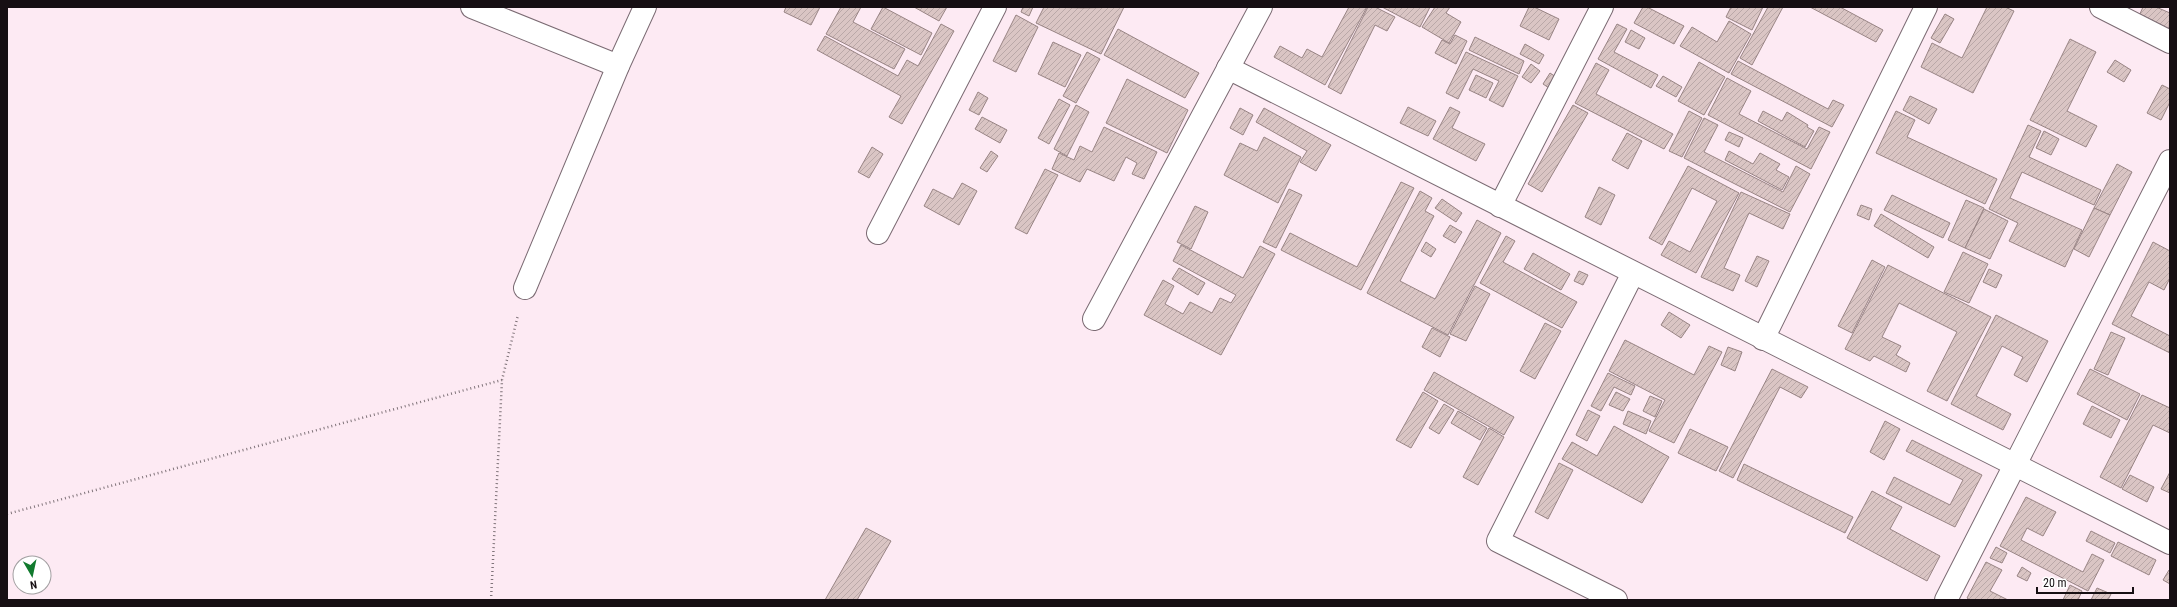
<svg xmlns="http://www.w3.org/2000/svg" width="2177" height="607" viewBox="0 0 2177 607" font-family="'Roboto Condensed',sans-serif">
<defs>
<pattern id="building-hatch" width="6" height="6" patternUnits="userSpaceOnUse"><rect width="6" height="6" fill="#dac5c4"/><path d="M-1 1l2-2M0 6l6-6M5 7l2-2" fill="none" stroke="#baa8a8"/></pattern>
</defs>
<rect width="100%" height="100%" fill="#fdeaf3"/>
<g fill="url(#building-hatch)" stroke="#988484">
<polygon points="786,7 820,7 811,25 784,12"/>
<polygon points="841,7 861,7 853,22 905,49 894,69 826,34"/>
<polygon points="883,7 932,33 921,55 871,29"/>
<polygon points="914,7 947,7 939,21"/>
<polygon points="1023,7 1033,7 1029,16 1021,12"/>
<polygon points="1044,7 1083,8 1124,7 1101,54 1036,23"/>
<polygon points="1349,7 1367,7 1325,85 1274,57 1280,46 1302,58 1307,49 1322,57"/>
<polygon points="1368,7 1375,7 1395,17 1387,31 1375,25 1341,94 1328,87"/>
<polygon points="1382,7 1430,7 1420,27"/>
<polygon points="1435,7 1450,7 1446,13 1461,22 1449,43 1422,27"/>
<polygon points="1529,7 1534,7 1559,19 1549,40 1520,26"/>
<polygon points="1643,7 1647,7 1684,26 1674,44 1634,23"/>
<polygon points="1731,7 1763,7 1752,30 1726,17"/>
<polygon points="1768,7 1783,7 1752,65 1740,58"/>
<polygon points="1810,7 1840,7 1883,30 1876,42"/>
<polygon points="1987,7 2005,7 2014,11 1973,93 1921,67 1932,43 1962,58"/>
<polygon points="2143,7 2156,7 2170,13 2169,30 2139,16"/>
<polygon points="1945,14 1954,19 1940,43 1931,38"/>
<polygon points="1016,15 1038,27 1016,72 993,61"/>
<polygon points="1729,21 1751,34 1729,73 1680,46 1692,27 1717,42"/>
<polygon points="941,24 954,31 902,124 889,117 901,96 817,50 825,36 898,76 907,60 918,66"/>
<polygon points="1617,24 1627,29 1614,52 1658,75 1651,88 1598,59"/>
<polygon points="1118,29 1199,73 1185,98 1104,55"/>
<polygon points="1631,30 1645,38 1639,49 1625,42"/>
<polygon points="1455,35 1467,41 1456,64 1435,53 1442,40 1450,44"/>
<polygon points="1475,37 1524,61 1519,74 1469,50"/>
<polygon points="2070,39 2096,52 2067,111 2097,126 2086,147 2030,120"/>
<polygon points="1053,42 1081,55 1065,87 1038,74"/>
<polygon points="1525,44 1544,55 1539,64 1520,54"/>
<polygon points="1087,52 1100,59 1076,103 1063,96"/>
<polygon points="1466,52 1518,76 1503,107 1489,100 1499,81 1473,69 1458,99 1446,93"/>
<polygon points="2115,60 2131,70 2124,82 2107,72"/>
<polygon points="1738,61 1828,109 1833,100 1844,105 1832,127 1731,74"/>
<polygon points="1699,62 1725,77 1704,115 1678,101"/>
<polygon points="1596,63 1609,70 1596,94 1673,134 1664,149 1575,103"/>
<polygon points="1531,64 1540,71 1531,83 1522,77"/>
<polygon points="1550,73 1556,77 1549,88 1543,84"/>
<polygon points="1476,75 1493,83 1486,98 1469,90"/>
<polygon points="1663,76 1682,87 1676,97 1656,86"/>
<polygon points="1727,78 1751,91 1739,114 1807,149 1819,127 1830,132 1811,169 1708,115"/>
<polygon points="1127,79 1188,110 1167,153 1106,123"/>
<polygon points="2162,85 2170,89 2170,102 2161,120 2147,113"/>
<polygon points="978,92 988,98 979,115 969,110"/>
<polygon points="1910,96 1937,109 1929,124 1903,110"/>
<polygon points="1059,99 1070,105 1049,144 1038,138"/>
<polygon points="1076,105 1089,112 1067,156 1054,149"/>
<polygon points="1573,105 1588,113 1542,192 1528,184"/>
<polygon points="1408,107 1436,121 1428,136 1400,123"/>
<polygon points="1450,107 1460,112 1452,128 1485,144 1476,161 1433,139"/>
<polygon points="1240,108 1253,115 1243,135 1230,128"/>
<polygon points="1264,108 1331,145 1316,171 1300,162 1307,151 1256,122"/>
<polygon points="1689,111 1702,118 1682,157 1669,151"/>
<polygon points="1763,111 1782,121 1787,112 1808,125 1807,127 1814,131 1805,147 1758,121"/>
<polygon points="1896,111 1915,120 1907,137 1997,179 1985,204 1876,153"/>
<polygon points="982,117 1007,130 1000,143 975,129"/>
<polygon points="1704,118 1718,125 1704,152 1783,192 1796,166 1810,174 1790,212 1684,158"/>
<polygon points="2028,125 2041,131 2029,157 2101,190 2094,205 2022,172 2010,198 2082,230 2065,267 2009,241 2018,223 1989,209"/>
<polygon points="1104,127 1157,152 1144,179 1132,174 1137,163 1126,157 1114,181 1087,169 1080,182 1052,169 1059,153 1074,160 1080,146 1092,152"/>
<polygon points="2044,131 2059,139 2051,155 2036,148"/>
<polygon points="1729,132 1743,138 1739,147 1725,140"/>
<polygon points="1627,133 1642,141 1628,169 1612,160"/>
<polygon points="1264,137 1301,157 1278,203 1224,175 1240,143 1257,151"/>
<polygon points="872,147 883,154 869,178 858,172"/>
<polygon points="991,151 998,156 987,172 980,168"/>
<polygon points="1729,151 1753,164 1760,153 1780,164 1776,170 1789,177 1782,190 1725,160"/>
<polygon points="2117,164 2132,172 2110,215 2094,208"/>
<polygon points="1688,166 1739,193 1696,273 1661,255 1669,241 1690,252 1717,201 1692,188 1662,245 1649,238"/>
<polygon points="1045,169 1058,175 1027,234 1015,228"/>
<polygon points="1401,182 1414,188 1361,290 1281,250 1290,233 1357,267"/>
<polygon points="962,183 977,191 959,225 924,206 933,189 953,199"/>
<polygon points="1599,187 1615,195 1601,225 1585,217"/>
<polygon points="1289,189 1302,195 1276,248 1263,242"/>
<polygon points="1420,191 1432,198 1425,211 1434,216 1400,281 1435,299 1477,220 1501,233 1448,335 1367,293"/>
<polygon points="1741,192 1790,214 1783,229 1749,213 1724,268 1740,275 1733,291 1701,277"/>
<polygon points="1892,195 1950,223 1943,238 1884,210"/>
<polygon points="1442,199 1462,213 1456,222 1435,208"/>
<polygon points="1966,200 1984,208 1965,248 1948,240"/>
<polygon points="1861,205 1872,209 1869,220 1857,215"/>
<polygon points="1195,206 1208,212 1191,249 1177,242"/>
<polygon points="2094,208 2110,215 2089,257 2074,249"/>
<polygon points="1984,209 2008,221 1990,259 1965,248"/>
<polygon points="1881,214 1934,247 1928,258 1874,226"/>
<polygon points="1450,225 1462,232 1455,243 1443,236"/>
<polygon points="1506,236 1515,241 1503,262 1577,302 1562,328 1480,283"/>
<polygon points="1426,242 1436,249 1431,257 1421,251"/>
<polygon points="2153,242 2170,251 2170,278 2164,290 2149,282 2131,316 2170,336 2170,353 2112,324"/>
<polygon points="1181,245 1243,278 1260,246 1275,254 1221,355 1144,315 1163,280 1174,286 1165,304 1183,314 1190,302 1212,313 1220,298 1231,303 1236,295 1173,261"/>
<polygon points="1963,252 1988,264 1969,303 1944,292"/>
<polygon points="1533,253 1570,274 1561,290 1524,269"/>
<polygon points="1757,256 1769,261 1757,287 1745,281"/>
<polygon points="1872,260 1885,267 1852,333 1838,326"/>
<polygon points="1888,265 1991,317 1947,401 1927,391 1957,332 1899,303 1882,337 1901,346 1896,355 1910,363 1906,372 1874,356 1870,361 1845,349"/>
<polygon points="1179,268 1205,283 1198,295 1172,279"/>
<polygon points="1989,269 2002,275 1996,288 1983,282"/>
<polygon points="1579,271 1588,275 1583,285 1574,281"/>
<polygon points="1475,286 1490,294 1466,341 1450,334"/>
<polygon points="1669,312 1690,325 1681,338 1661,325"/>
<polygon points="1996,315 2048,341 2027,382 2014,375 2023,357 2002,346 1976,396 2011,414 2003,430 1951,404"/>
<polygon points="1545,323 1561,331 1535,379 1520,371"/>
<polygon points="1432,328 1450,337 1440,357 1422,347"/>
<polygon points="2111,332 2125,338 2108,375 2094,369"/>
<polygon points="1625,340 1694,375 1709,346 1722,352 1674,443 1649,431 1665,400 1609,371"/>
<polygon points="1728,347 1742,352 1735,371 1721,365"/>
<polygon points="1772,369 1808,387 1801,398 1780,387 1733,478 1719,471"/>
<polygon points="2090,369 2140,394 2127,420 2077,394"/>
<polygon points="1434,372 1514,417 1504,435 1424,390"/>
<polygon points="1608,373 1635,386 1631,395 1614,387 1601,411 1591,406"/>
<polygon points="1423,392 1438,401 1411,448 1396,440"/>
<polygon points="1616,392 1630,399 1623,411 1609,405"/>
<polygon points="2142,395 2170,408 2170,433 2153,425 2121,488 2100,477"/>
<polygon points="1650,396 1662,401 1655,417 1643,411"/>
<polygon points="1444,404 1454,410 1439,434 1429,428"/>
<polygon points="2092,406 2120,420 2111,438 2083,424"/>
<polygon points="1588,410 1600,416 1587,441 1576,435"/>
<polygon points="1458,411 1487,428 1480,440 1451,423"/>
<polygon points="1628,411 1651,421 1646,434 1623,424"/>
<polygon points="1885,421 1900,429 1884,460 1870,452"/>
<polygon points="1614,426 1669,457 1642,503 1562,459 1572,442 1597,456"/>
<polygon points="1489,428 1504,437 1478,485 1463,477"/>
<polygon points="1690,429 1728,447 1716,471 1678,453"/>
<polygon points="1912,440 1982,475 1955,527 1886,493 1894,477 1950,505 1963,480 1906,451"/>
<polygon points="1559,463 1573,470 1548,519 1535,512"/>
<polygon points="1744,464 1853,517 1845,533 1737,480"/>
<polygon points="2170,472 2170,493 2161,489"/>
<polygon points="2130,475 2154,487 2147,502 2122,489"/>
<polygon points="1872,491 1902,507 1890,529 1940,556 1927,581 1847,538"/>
<polygon points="2026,497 2056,512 2043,536 2027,528 2021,540 2083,572 2092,554 2104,560 2088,591 2000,546"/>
<polygon points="866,528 891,541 857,600 825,600"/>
<polygon points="2091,531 2115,543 2110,553 2086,541"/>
<polygon points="2118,542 2156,560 2149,575 2111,556"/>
<polygon points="1996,547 2007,553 2002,563 1990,558"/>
<polygon points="1986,562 2002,570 1990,591 2008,600 1970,600 1967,598"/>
<polygon points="2022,567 2031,573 2027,581 2017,576"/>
<polygon points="2169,570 2170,571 2170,584 2163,580"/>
<polygon points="2070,585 2082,591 2078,600 2063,600"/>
<polygon points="2097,588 2111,594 2108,600 2091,600"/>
</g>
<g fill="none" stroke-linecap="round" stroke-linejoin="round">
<g stroke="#7b6b73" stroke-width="24">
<g id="street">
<polyline points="472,7 618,66"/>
<polyline points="2101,7 2170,42"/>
<polyline points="1228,68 2170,543"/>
<polyline points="1500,206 1602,7"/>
<polyline points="878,233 995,7"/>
<polyline points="525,288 618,66 645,7"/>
<polyline points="1094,319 1261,7"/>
<polyline points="1763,339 1926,7"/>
<polyline points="1616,600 1498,541 1633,273"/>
<polyline points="1946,600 2170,161"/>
</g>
</g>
<g stroke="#80747a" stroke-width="2.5" stroke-dasharray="1 3" stroke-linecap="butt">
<polyline points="7,514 502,380"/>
<polyline points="491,600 502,380 518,315"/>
</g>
<use href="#street" stroke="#fff" stroke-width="22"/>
</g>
<rect width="2177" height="607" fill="none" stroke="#160f13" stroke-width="16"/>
<g transform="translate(32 575) rotate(171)"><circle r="19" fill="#ffffff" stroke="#a29fa1"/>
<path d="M0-3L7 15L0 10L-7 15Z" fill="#117a2e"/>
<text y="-6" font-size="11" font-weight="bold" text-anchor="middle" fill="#160f13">N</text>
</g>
<path d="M2037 587v6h96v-6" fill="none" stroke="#160f13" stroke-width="2"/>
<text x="2043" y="587" font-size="12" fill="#160f13" stroke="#ffffff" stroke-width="3" paint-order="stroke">20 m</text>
</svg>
